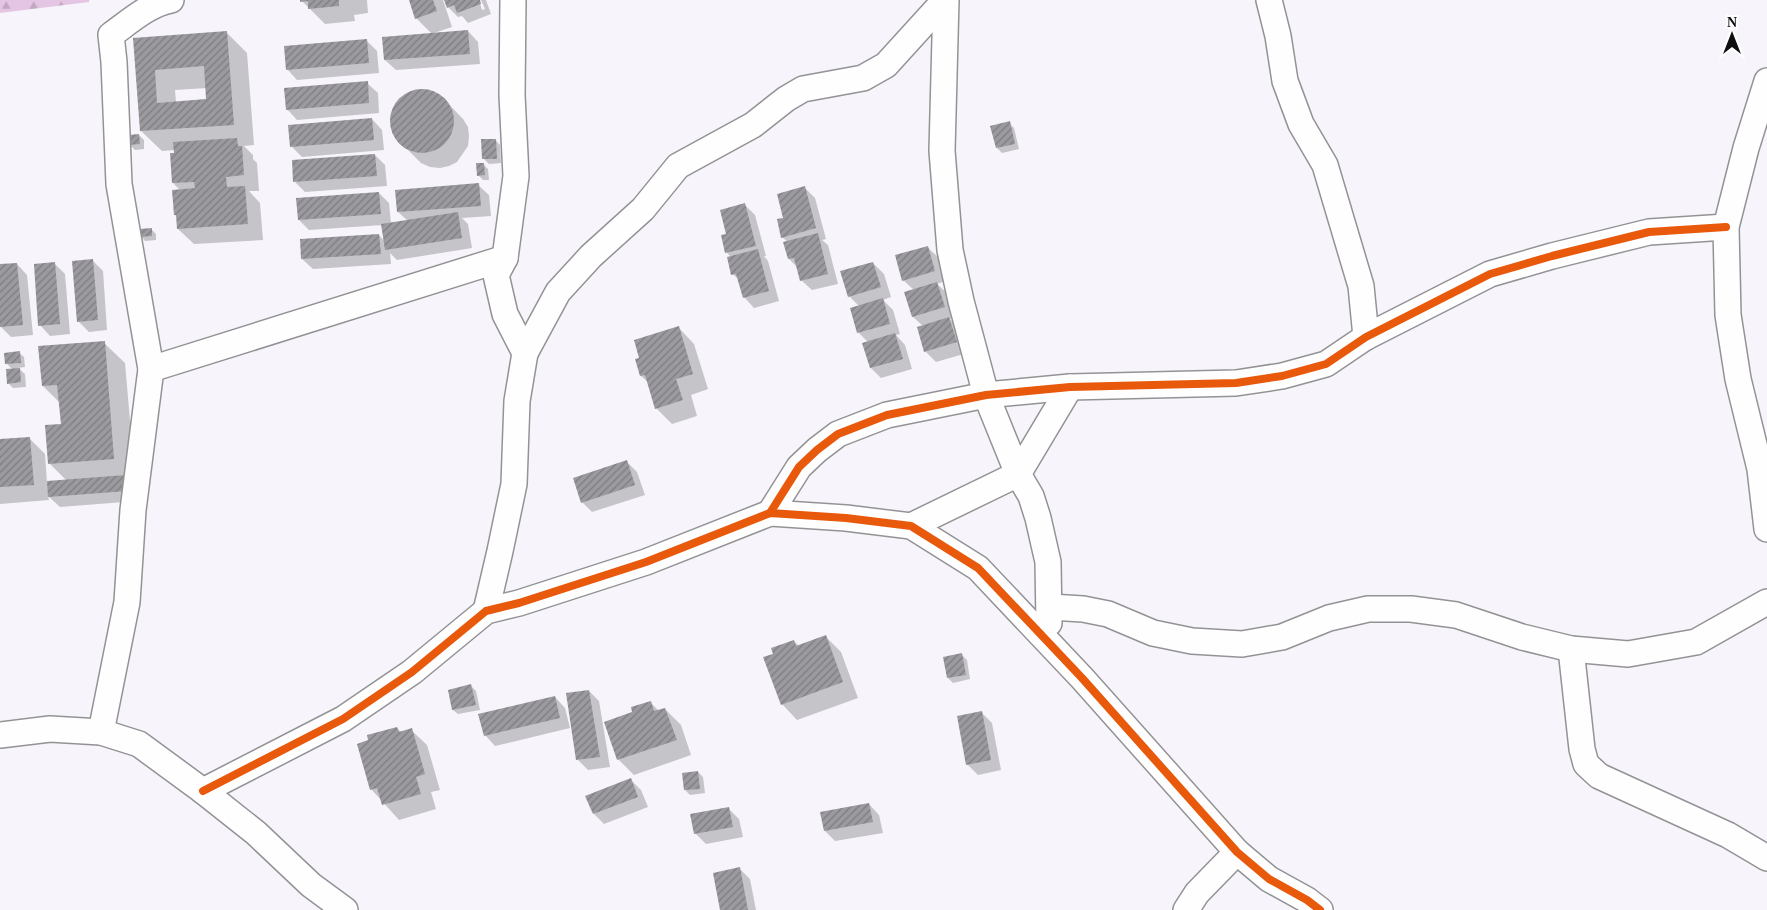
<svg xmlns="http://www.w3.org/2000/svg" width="1767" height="910" viewBox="0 0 1767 910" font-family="Georgia,serif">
<defs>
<pattern id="forest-firs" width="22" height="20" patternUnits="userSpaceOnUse" patternTransform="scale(1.25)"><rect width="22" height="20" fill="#e5c5e4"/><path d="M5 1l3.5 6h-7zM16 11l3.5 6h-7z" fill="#c3a8c2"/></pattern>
<pattern id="building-hatch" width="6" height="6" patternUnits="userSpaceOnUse" patternTransform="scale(1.25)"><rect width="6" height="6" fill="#9b9a9f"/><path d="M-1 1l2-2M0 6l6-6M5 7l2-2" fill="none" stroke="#7d7c80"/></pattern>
</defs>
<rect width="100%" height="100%" fill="#f7f5fb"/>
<polygon fill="url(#forest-firs)" points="0,0 89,0 89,2 0,13"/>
<g fill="#0003" fill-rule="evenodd">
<polygon points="301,0 367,0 368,13 354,15 355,21 325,24"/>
<polygon points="410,0 443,0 452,27 434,33 468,31 478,42 480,64 396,70 385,60 432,34 416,18"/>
<polygon points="445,0 479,0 482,10 485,9 481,0 486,0 491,14 468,23 462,16 458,17 448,7"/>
<path d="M227,33l20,20 7,92 -10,1 9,9v4l4,4 2,28h-10l11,12 3,37 -69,4 -16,-15 -1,-12 -2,-2 5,-25 -7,-7 2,-33 -13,1 -21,-20 -7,-91zM207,88l1,12 -32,2 -1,-12z"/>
<polygon points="367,41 377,51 379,73 297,80 287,69"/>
<polygon points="367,83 378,93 379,113 297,120 287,109"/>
<polygon points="421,90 431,91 440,95 463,119 468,127 469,136 468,146 457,162 449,166 440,168 430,167 421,163 398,140 393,131 391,122 392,112 397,104 403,97 412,92"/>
<polygon points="372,119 382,130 384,150 302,157 291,146"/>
<polygon points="1009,123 1014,128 1019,149 1002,153 997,148"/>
<polygon points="139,135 144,140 144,149 135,150 130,145"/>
<polygon points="495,140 500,145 501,163 489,164 484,159"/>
<polygon points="375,155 385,165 387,186 305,192 295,182"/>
<polygon points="483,164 488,169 489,180 483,180 478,175"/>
<polygon points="478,185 489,195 491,216 462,218 468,224 472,248 397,260 390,253 391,264 313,269 302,259 379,235 385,242 383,225 309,230 299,220 379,193 389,203 391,224 408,221 398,212"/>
<polygon points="805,188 815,198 826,239 822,240 828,245 838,284 812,290 801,280 798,268 789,259 788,242 782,237 785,218"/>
<polygon points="745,205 755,215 766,256 764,256 768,261 779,301 754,308 744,297 740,281 733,274 731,257 727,253 722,236 728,235"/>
<polygon points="151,229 156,234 156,240 145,241 141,236"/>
<polygon points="927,247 938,257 945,281 937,284 948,294 954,318 950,319 960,329 967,353 936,362 925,351 923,326 913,317 914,290 903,280"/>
<polygon points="92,260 103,271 107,330 89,332 78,321"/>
<polygon points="54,263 65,274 70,334 50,336 40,325"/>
<polygon points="873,263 884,274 891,297 883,300 893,310 900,334 896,335 905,345 912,369 881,378 871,368 868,342 858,332 859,306 849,296"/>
<polygon points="17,264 27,275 33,335 11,337 1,327 0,265"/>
<polygon points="679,328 694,344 708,389 691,395 697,416 672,424 656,408 649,383 641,376 641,358"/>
<polygon points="104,343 125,363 137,501 60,507 48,496 49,500 0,504 0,440 29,438 45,454 47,483 67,481 49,463 62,425 60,403 43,386"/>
<polygon points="19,353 24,357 25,367 18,368 25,374 26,387 13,388 8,383 13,370 6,363"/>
<polygon points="627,462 637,472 645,495 592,512 582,502"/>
<polygon points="825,636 841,652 858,698 797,720 782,704 774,655 794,641 799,646"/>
<polygon points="962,655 967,660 970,679 953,683 948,678"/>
<polygon points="471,686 476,691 480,710 458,714 453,710"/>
<polygon points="589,691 599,701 610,767 588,770 578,760"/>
<polygon points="555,697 565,708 570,728 495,746 485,735"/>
<polygon points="650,702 659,711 665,709 681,725 691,755 634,775 618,759 634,713"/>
<polygon points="982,713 992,723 1001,770 978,775 967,764"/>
<polygon points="397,728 401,732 411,730 427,745 440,790 431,792 436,809 399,820 371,789"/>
<polygon points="698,772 703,777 705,793 690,795 685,790"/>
<polygon points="631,780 641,790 648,807 604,824 594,814"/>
<polygon points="869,804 879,815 883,833 835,841 825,831"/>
<polygon points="729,809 739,819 743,837 706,844 695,833"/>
<polygon points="740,869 750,879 756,910 721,910"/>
</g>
<g fill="url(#building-hatch)" fill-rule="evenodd">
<polygon points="300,0 339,0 339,6 308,9 308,1 300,2"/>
<polygon points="409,0 433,0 437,11 415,19"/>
<polygon points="444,0 480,0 481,4 457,13 454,5 447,8"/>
<polygon points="468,30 470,54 384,60 382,37"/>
<path d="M227,31l7,94 -94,6 -7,-93zM204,66l2,33 -49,4 -2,-33z"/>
<polygon points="367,39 369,63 286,70 284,46"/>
<polygon points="368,81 369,103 286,110 284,88"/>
<circle cx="422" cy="121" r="32"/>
<polygon points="372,118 374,140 290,147 288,125"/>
<polygon points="1010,121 1015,144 996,148 990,126"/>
<polygon points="139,134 140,144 128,145 128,135"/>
<polygon points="237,138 238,146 242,146 244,175 226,177 227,187 245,186 248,224 177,229 176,215 174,215 172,190 195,188 194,182 172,183 170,153 174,153 173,142"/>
<polygon points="481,139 496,139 497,159 482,159"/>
<polygon points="375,154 377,176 293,182 292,160"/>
<polygon points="476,163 484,163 485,175 477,176"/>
<polygon points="479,183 481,206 397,212 395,190"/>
<polygon points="805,186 816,228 781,238 777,219 783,218 777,194"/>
<polygon points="379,192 381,214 298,220 296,198"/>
<polygon points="745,203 756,246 725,253 721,235 726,234 720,210"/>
<polygon points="458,212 462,238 385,250 381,224"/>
<polygon points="152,228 152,236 139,237 139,229"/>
<polygon points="818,233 828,274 800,281 794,258 788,259 783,242"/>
<polygon points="379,234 381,254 301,259 300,239"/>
<polygon points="928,246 935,271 902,281 895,255"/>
<polygon points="758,249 769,291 743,298 736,274 731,275 727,257"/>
<polygon points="93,259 98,320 77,322 72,261"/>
<polygon points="55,262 60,324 38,326 34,264"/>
<polygon points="873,262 881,287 848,297 840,271"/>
<polygon points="17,263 23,325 0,327 0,264"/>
<polygon points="937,282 945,307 912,317 904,292"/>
<polygon points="883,298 890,324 857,333 850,308"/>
<polygon points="949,317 957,342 924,352 917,327"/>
<polygon points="679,326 693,374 676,379 683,400 655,409 645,375 640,376 635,359 639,358 634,340"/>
<polygon points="895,333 903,359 870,368 862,343"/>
<polygon points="105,341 114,459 48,464 45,425 61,424 57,385 42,386 38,346"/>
<polygon points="20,351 21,363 5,364 4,353"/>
<polygon points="20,368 21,382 7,384 6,369"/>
<polygon points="30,437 34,485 0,487 0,439"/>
<polygon points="627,460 635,485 581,503 573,478"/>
<polygon points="126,475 127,491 48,497 47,481"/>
<polygon points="826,635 843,682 781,705 763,657 773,654 771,648 794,640 796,646"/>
<polygon points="962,653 966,675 947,678 943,657"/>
<polygon points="471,684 476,705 452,710 448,690"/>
<polygon points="589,690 600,757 576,760 566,693"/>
<polygon points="555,696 560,718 484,736 478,714"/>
<polygon points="651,701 654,711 665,708 677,740 617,760 604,722 632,712 631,707"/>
<polygon points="982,711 991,760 966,765 957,716"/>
<polygon points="397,727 399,732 412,728 425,774 416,777 421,794 382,805 377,788 370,790 357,744 368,740 367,735"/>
<polygon points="698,771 700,789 684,790 682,773"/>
<polygon points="631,778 638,797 593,814 585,796"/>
<polygon points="869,803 873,822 824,831 820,812"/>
<polygon points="729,807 733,827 694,834 690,814"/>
<polygon points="740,867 748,910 720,910 713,873"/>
</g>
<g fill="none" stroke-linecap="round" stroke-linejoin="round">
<g stroke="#939395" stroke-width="28">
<g id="street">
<polyline points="946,0 942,151 950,250 961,301 986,395 1018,474 1031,496 1038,518 1048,562 1049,623"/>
<polyline points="1269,0 1278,36 1285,81 1301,124 1325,165 1361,286 1366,337"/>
<polyline points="1767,81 1746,148 1726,227 1728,315 1738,379 1760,469 1767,529"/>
<polyline points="525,353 558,292 591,256 643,209 678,166 753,125 786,99 803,89 863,78 886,65 945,0"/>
<polyline points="151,369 505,258"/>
<polyline points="770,513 799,467 817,450 838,434 887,415 986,395 1070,387 1236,383 1282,376 1326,364 1366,337 1490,274 1552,256 1649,232 1726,227"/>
<polyline points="911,526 1018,474 1070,387"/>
<polyline points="1050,607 1083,609 1108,614 1153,633 1192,641 1242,644 1282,637 1329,618 1368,609 1411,609 1456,615 1522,637 1571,649 1628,654 1696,642 1767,602"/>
<polyline points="486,611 500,551 514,484 517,401 525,353 505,314 496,275 505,258 516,176 512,95 513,0"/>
<polyline points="1571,649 1582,749 1586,764 1599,776 1728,835 1767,858"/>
<path d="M101,732l26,-130 6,-92 18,-141 -32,-185 -5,-122 -3,-27c18,-13 38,-31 60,-35"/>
<polyline points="0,735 50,729 101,732 139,744 203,791 256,833 311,885 345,910"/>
<polyline points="203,791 343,719 412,672 486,611 519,603 646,562 770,513 846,518 911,526 978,568 1082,678 1237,852 1269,879 1307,900 1320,910"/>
<polyline points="1186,910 1197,893 1237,852"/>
</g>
</g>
<use href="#street" stroke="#fefefe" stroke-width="25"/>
<g stroke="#fff" stroke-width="11">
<g id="cycleway">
<polyline points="770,513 799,467 817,450 838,434 887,415 986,395 1070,387 1236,383 1282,376 1326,364 1366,337 1490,274 1552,256 1649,232 1726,227"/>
<polyline points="203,791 343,719 412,672 486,611 519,603 646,562 770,513 846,518 911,526 978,568 1082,678 1237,852 1269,879 1307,900 1320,910"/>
</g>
</g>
<use href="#cycleway" stroke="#e8590c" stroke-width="8"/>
</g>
<g transform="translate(1732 35)" stroke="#ffffff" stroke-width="4" paint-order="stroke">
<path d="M0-4L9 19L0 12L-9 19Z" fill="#0f0f0f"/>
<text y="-8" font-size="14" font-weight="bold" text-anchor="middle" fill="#0f0f0f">N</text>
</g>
</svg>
